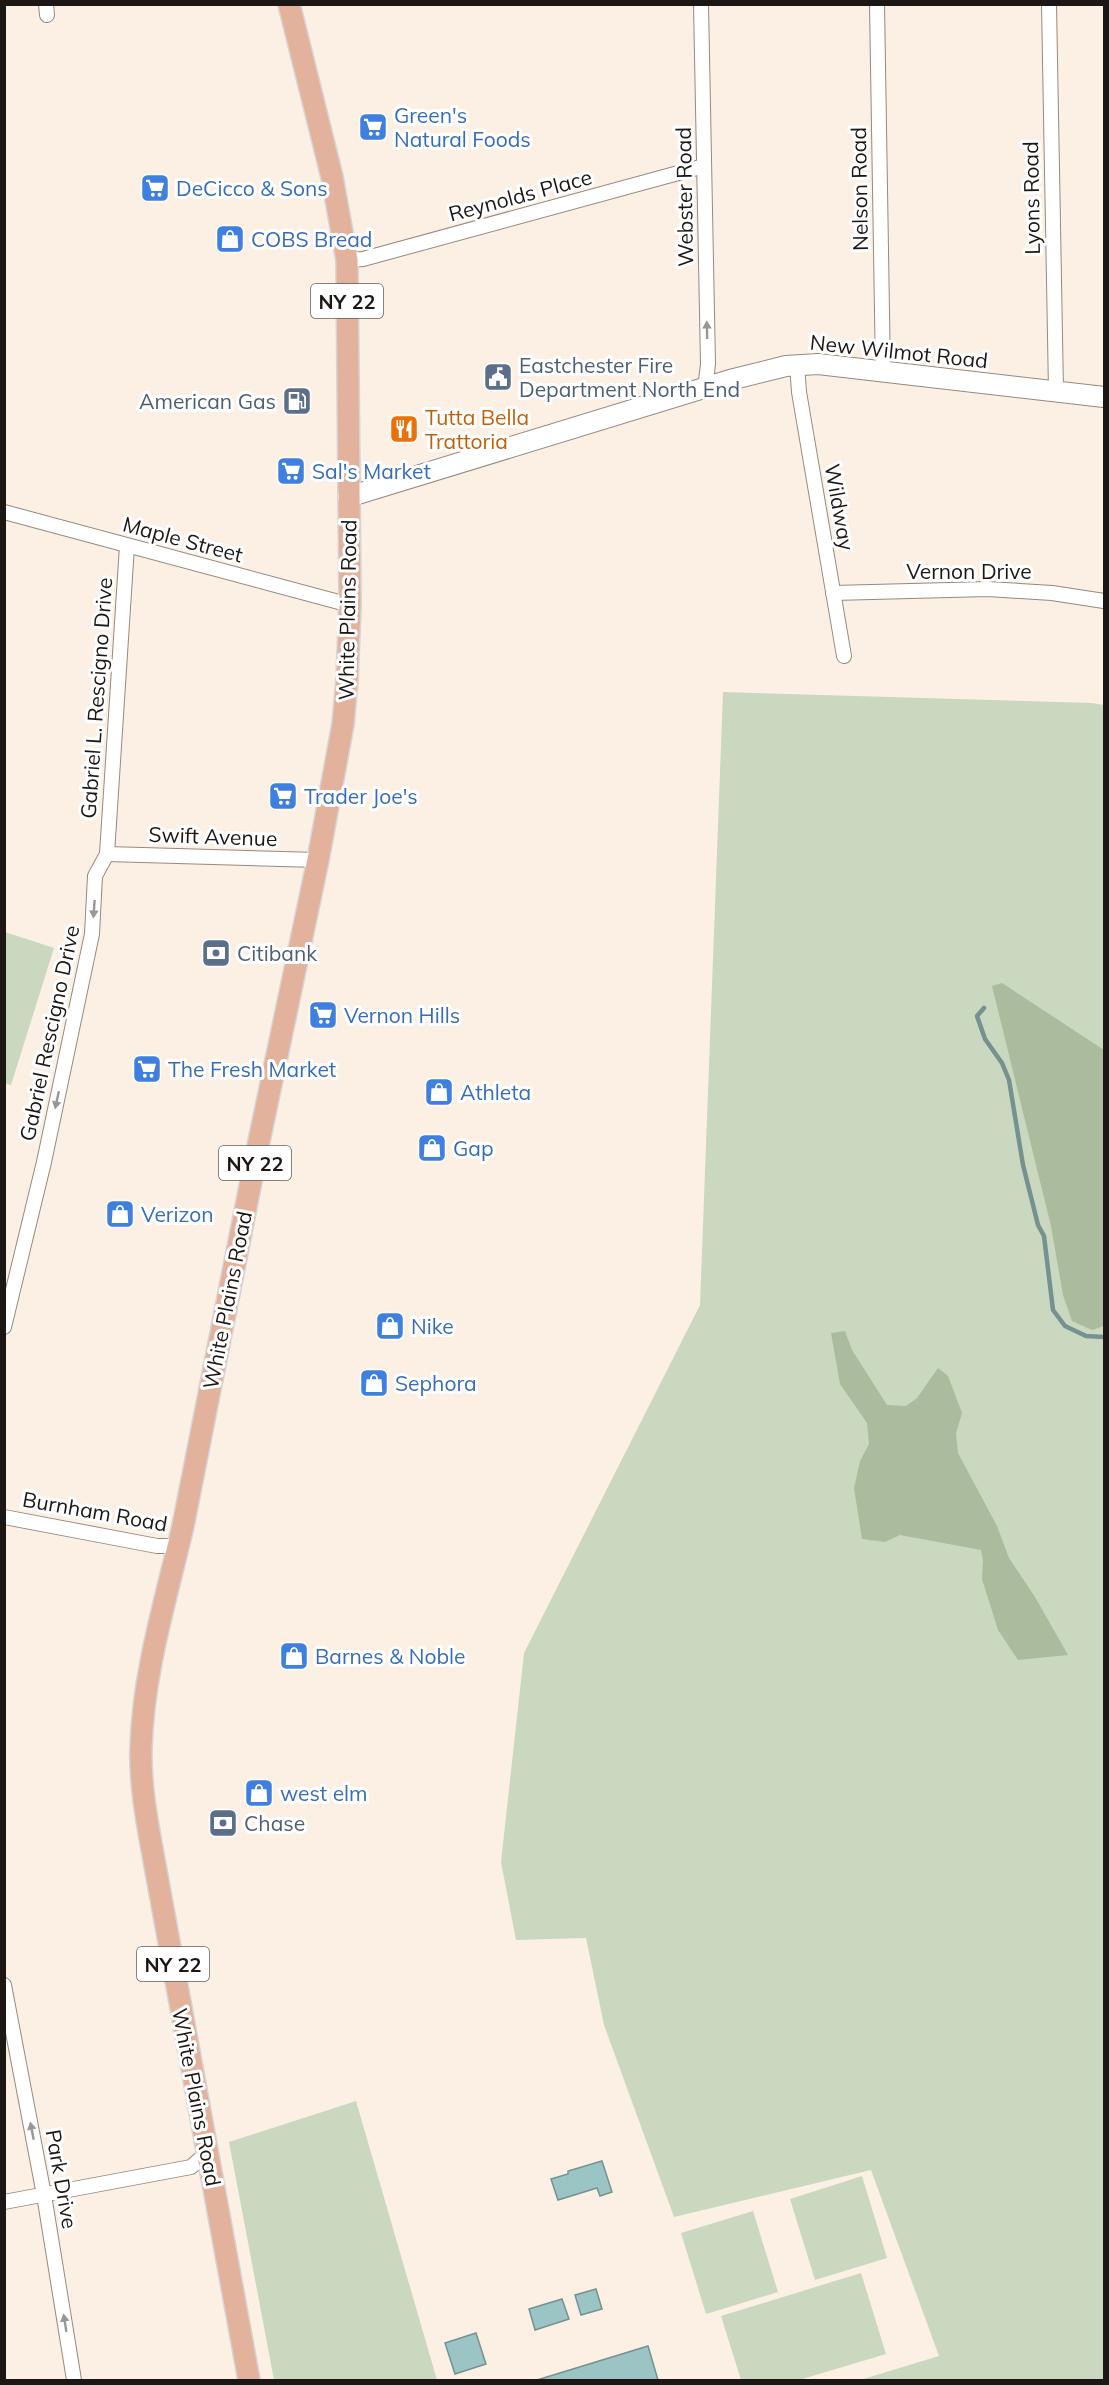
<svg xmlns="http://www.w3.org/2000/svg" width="1109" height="2385" viewBox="0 0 1109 2385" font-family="Mulish,sans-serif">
<rect width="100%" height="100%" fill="#fcf0e4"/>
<g fill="#cad8c0">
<polygon points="723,692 1092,703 1104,705 1104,2380 860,2380 939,2356 871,2170 674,2217 604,2025 586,1938 516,1940 501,1862 524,1653 700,1305"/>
<polygon points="5,932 54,948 11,1085 4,1083"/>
<polygon points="356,2101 437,2380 274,2380 229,2142"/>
<polygon points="862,2176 887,2258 815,2280 790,2199"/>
<polygon points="753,2211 778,2292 706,2314 681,2233"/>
<polygon points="861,2273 886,2354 799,2380 741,2380 721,2316"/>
</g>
<g fill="#abbb9e">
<polygon points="1002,983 1104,1050 1104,1326 1092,1330 1072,1321 1063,1295 1051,1226 992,986"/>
<polygon points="845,1331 852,1350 887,1405 906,1406 917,1398 938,1368 948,1376 962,1413 956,1433 958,1453 997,1526 1009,1558 1035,1597 1068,1655 1018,1660 998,1630 982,1579 983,1560 981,1550 900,1535 885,1542 862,1539 854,1488 860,1461 869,1444 867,1423 840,1384 831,1333"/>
</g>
<g fill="#9bc5c5" stroke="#759190" stroke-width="1.5">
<polygon points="602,2161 612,2192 600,2196 597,2188 558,2200 551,2179 568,2174 568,2171"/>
<polygon points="596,2289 602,2309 581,2315 575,2295"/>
<polygon points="562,2299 569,2319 535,2330 529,2309"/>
<polygon points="476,2333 486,2364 455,2374 445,2343"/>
<polygon points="648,2346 658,2380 537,2380"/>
</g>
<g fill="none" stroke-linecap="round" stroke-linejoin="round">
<polyline stroke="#759190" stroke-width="4.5" points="984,1008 977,1016 985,1039 1002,1063 1009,1080 1023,1165 1038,1225 1044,1236 1053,1310 1065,1326 1086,1336 1104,1337"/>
<g stroke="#958a80" stroke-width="16">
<g id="street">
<polyline points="46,4 47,15"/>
<polyline points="701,4 708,364 705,389"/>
<polyline points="877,4 883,373"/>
<polyline points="1049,4 1056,391"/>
<polyline points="347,260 363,259 704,166"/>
<polyline points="797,364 799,392 844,656"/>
<polyline points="4,512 350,605"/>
<polyline points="833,593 988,589 1052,593 1104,601"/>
<polyline points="107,854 318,860"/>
<polyline points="4,1327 44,1162 92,934 95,876 107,854 127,546"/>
<polyline points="4,1517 157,1546 178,1546"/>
<polyline points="4,1985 44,2195 74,2380"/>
<polyline points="4,2202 191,2167 208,2152"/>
</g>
</g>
<g stroke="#958a80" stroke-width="22">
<polyline id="secondary" points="348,497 730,380 786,366 818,364 1104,397"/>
</g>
<g stroke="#d6d5d5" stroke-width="24">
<path id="primary" d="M249,2380l-97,-531c-6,-33 -12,-67 -11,-101 2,-75 25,-149 42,-222l75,-380 60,-286 25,-136 4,-44 3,-75 -3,-345 -15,-83 -43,-173"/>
</g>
<use href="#street" stroke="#fff" stroke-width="14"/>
<use href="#secondary" stroke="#fff" stroke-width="20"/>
<use href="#primary" stroke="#e3b29d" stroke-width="21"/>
</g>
<defs><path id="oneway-solid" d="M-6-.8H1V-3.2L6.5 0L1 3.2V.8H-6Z" transform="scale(1.5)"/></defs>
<g fill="#999795">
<use href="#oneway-solid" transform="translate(707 330) rotate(-91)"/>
<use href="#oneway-solid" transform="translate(94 909) rotate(94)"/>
<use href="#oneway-solid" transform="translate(57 1100) rotate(102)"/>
<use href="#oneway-solid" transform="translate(32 2131) rotate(-101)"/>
<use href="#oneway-solid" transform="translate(65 2323) rotate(-99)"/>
</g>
<defs>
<g id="supermarket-square" transform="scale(1.5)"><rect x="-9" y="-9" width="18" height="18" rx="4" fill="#3f7fe0" stroke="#fff"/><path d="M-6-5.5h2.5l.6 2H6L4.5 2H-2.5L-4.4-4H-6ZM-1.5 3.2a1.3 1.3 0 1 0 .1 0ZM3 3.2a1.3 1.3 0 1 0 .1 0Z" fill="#fff"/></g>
<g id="shop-square" transform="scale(1.5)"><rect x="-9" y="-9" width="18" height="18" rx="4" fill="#3f7fe0" stroke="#fff"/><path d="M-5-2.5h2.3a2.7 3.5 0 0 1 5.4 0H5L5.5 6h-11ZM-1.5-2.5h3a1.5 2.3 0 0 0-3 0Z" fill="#fff"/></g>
<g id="civic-square" transform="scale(1.5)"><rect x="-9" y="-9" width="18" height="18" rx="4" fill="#5c6f8a" stroke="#fff"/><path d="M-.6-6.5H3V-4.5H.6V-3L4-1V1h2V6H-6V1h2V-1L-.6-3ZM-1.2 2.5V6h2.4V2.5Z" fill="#fff"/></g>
<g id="fuel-square" transform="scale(1.5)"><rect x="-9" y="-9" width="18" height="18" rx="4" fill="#5c6f8a" stroke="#fff"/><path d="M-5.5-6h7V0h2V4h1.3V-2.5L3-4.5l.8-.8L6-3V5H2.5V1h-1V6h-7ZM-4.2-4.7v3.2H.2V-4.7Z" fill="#fff"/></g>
<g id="restaurant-square" transform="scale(1.5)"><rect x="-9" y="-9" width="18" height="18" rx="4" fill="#e8710a" stroke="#fff"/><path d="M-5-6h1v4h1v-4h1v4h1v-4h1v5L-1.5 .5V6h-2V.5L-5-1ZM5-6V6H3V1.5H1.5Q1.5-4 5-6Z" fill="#fff"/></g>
<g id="bank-square" transform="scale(1.5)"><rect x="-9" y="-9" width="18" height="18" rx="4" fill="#5c6f8a" stroke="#fff"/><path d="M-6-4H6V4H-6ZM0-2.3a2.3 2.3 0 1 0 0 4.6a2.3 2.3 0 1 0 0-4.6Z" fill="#fff"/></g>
</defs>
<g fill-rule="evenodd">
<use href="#supermarket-square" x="373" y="127"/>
<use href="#supermarket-square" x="155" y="188"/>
<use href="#shop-square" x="230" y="239"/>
<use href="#civic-square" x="498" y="377"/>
<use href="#fuel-square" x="297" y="401"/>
<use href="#restaurant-square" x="404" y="429"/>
<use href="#supermarket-square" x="291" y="471"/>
<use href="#supermarket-square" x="283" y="796"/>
<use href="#bank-square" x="216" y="953"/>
<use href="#supermarket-square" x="323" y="1015"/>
<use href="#supermarket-square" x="147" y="1069"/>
<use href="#shop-square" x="439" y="1092"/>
<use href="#shop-square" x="432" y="1148"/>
<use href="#shop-square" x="120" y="1214"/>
<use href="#shop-square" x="390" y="1326"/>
<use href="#shop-square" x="374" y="1383"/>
<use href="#shop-square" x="294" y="1656"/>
<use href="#shop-square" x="259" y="1793"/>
<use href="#bank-square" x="223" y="1823"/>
</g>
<g text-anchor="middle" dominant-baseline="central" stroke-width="6" stroke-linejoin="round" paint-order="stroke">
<g fill="#fff" stroke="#605d5a" stroke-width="1.5">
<rect x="311" y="284" width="72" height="34" rx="4.5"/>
<rect x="219" y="1146" width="72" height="34" rx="4.5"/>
<rect x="137" y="1947" width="72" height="34" rx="4.5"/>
</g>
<g font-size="20" font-weight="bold" fill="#1c1714">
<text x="347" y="301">NY 22</text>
<text x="255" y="1163">NY 22</text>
<text x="173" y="1964">NY 22</text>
</g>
<g font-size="21" fill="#366cbe" stroke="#fff" text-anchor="start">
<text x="394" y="115">Green's<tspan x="394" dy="24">Natural Foods</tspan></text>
<text x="176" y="188">DeCicco &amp; Sons</text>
<text x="251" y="239">COBS Bread</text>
<text x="312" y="471">Sal's Market</text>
<text x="304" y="796">Trader Joe's</text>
<text x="344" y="1015">Vernon Hills</text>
<text x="168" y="1069">The Fresh Market</text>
<text x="460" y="1092">Athleta</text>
<text x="453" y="1148">Gap</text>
<text x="141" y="1214">Verizon</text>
<text x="411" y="1326">Nike</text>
<text x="395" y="1383">Sephora</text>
<text x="315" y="1656">Barnes &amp; Noble</text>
<text x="280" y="1793">west elm</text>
</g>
<g font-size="21" fill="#1c1714" stroke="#fff">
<text transform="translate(859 189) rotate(-91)">Nelson Road</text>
<text transform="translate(520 195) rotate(-15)">Reynolds Place</text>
<text transform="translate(684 197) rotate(-91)">Webster Road</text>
<text transform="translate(1031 198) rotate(-91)">Lyons Road</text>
<text transform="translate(899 351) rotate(6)">New Wilmot Road</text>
<text transform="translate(840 507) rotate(80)">Wildway</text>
<text transform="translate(183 539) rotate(15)">Maple Street</text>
<text x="969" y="571">Vernon Drive</text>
<text transform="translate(347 610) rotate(-89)">White Plains Road</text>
<text transform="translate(96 698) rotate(-86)">Gabriel L. Rescigno Drive</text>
<text transform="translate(213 836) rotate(2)">Swift Avenue</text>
<text transform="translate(49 1033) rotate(-78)">Gabriel Rescigno Drive</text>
<text transform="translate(227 1300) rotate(-79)">White Plains Road</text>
<text transform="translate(95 1511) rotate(10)">Burnham Road</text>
<text transform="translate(197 2097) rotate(79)">White Plains Road</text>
<text transform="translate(62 2179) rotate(80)">Park Drive</text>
</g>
<g font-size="21" fill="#4e5e75" stroke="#fff" text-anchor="start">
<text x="519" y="365">Eastchester Fire<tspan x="519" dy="24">Department North End</tspan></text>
<text x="276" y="401" text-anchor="end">American Gas</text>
<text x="237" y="953">Citibank</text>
<text x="244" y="1823">Chase</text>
</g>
<g font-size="21" fill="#c56008" stroke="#fff" text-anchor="start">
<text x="425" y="417">Tutta Bella<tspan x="425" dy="24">Trattoria</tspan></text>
</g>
</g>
<rect width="1109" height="2385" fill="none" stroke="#1c1714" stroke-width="12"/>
</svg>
